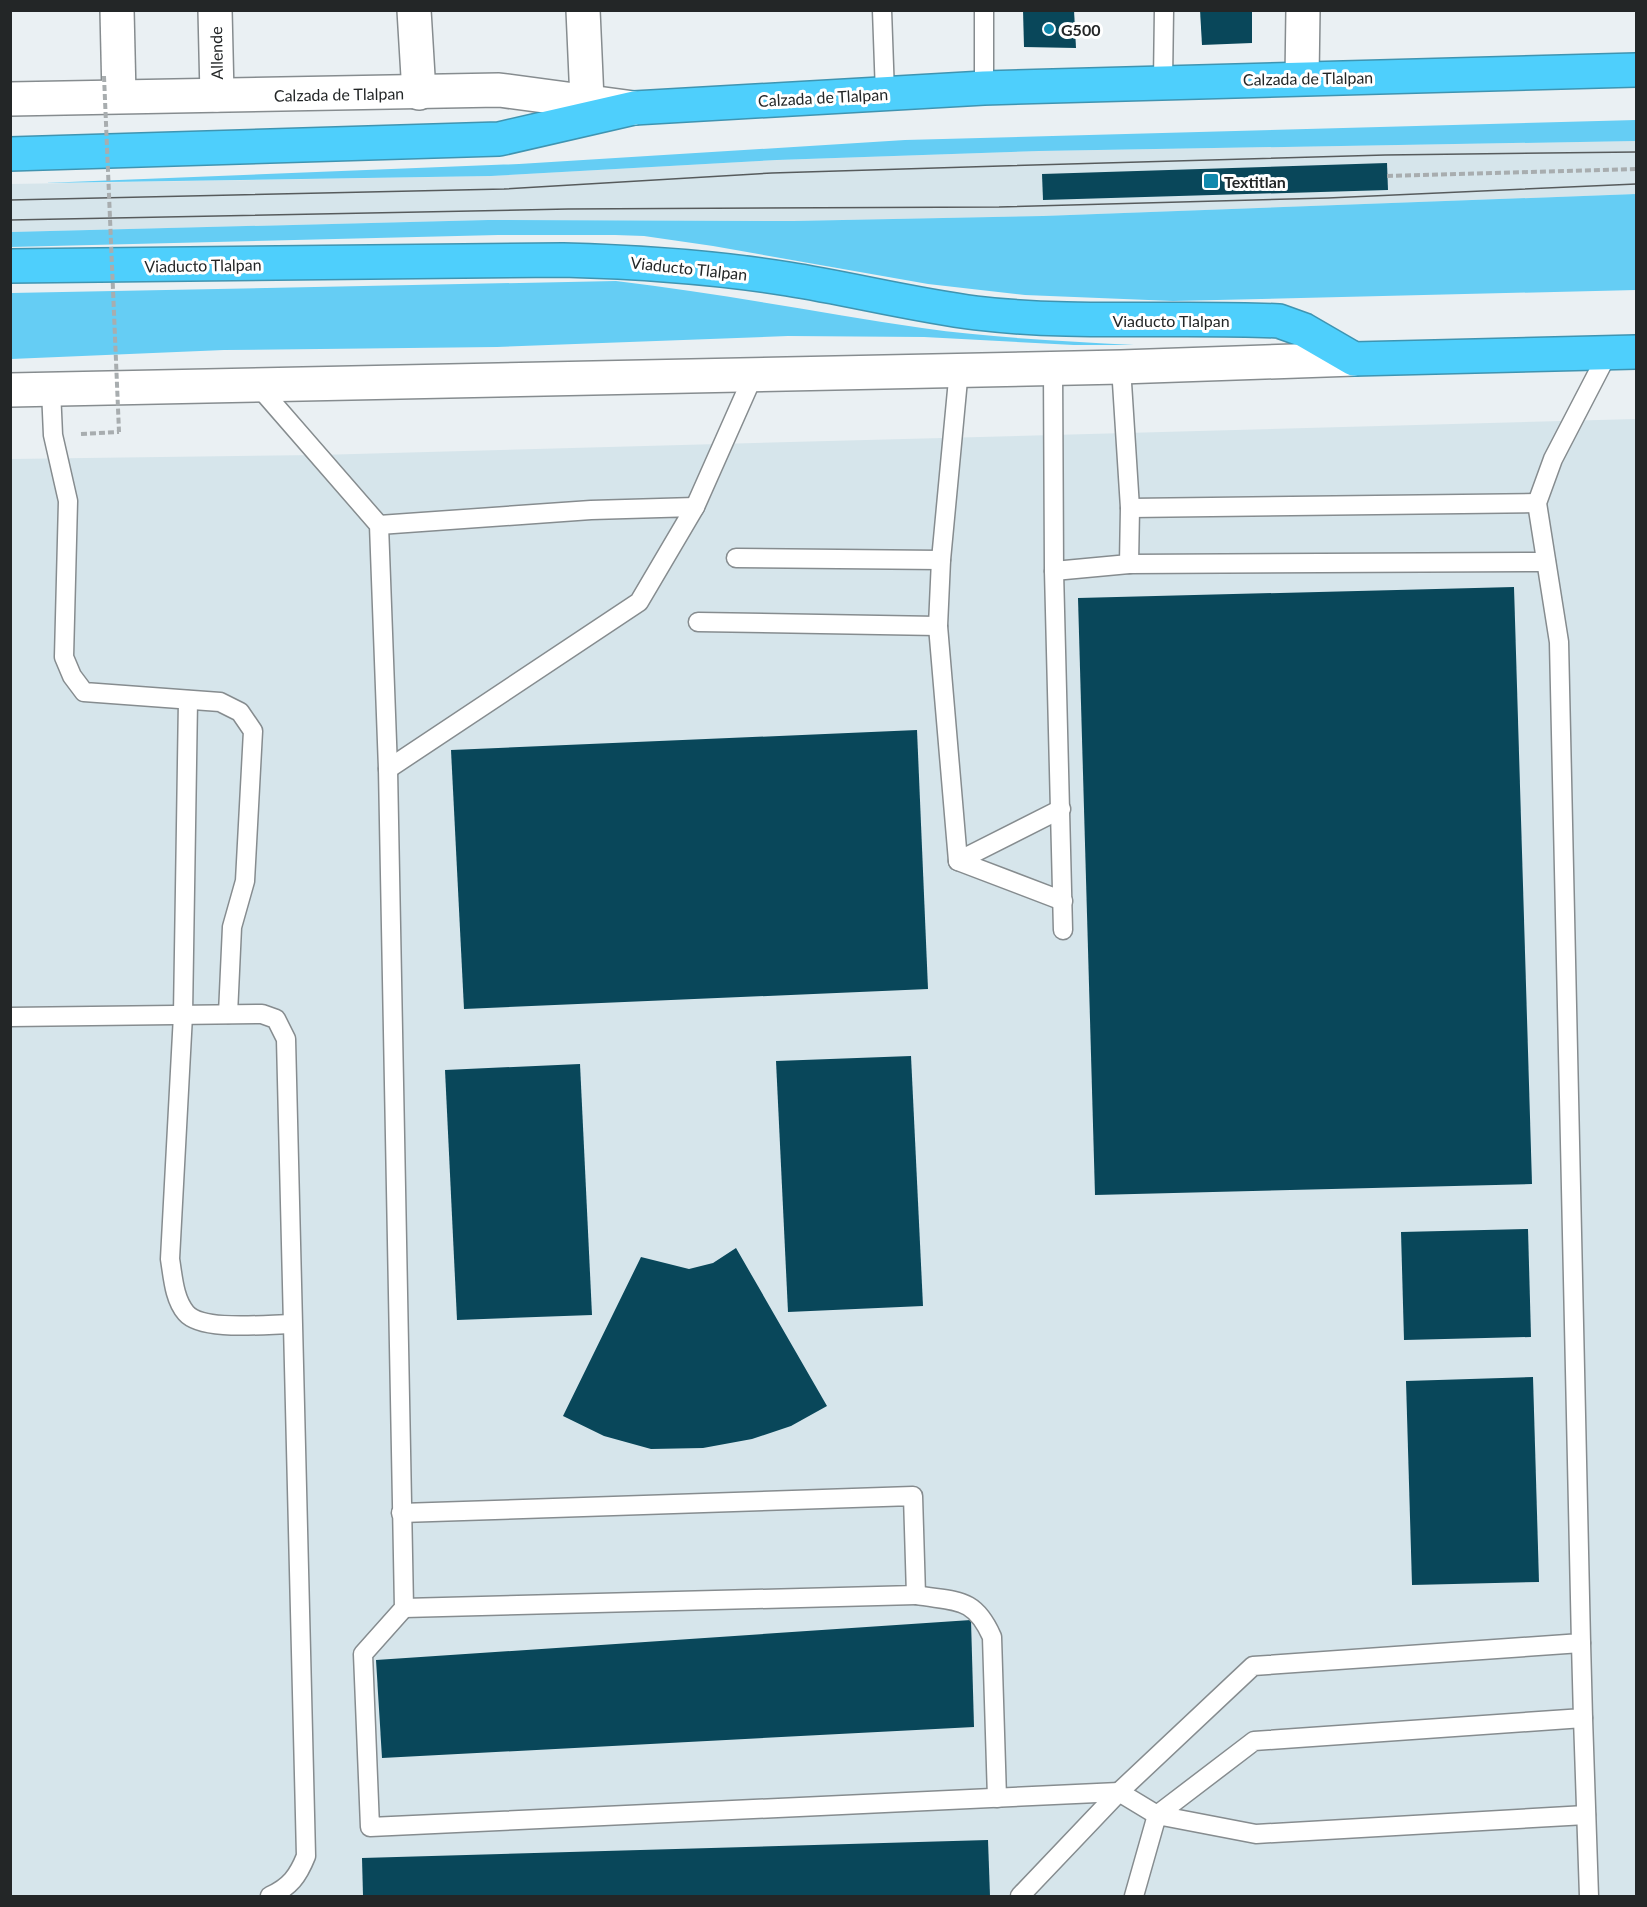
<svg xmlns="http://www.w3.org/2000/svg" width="1647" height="1907" viewBox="0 0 1647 1907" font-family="Lato,sans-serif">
<rect width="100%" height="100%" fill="#eaf0f3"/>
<g fill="#d6e5eb">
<polygon points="1636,141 1636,194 1043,216 793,221 488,220 11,232 10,184 491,176 777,160 1039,151"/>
<polygon points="1636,419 1636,1896 11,1896 10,459 318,455"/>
</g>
<g fill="#65cdf4">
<polygon points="1636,120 1636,141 1039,151 777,160 491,176 44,183 519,164 905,140"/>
<polygon points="1636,194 1636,290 1173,301 1025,295 928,284 713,246 644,236 615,235 498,235 10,247 11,232 488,220 793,221 1043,216"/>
<path d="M616,281c103,12 204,32 306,47 70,10 141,13 212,17h-60l-150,-8 -136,-1 -291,11 -273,3 -213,9v-66z"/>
</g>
<g fill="#09475a">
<polygon points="1023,10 1074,10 1076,48 1024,47"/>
<polygon points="1200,10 1252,10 1252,43 1202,45"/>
<polygon points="1387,163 1388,190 1043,200 1042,174"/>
<polygon points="1514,587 1532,1184 1095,1195 1078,598"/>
<polygon points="917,730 928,989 464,1009 451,750"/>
<polygon points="911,1056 923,1306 788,1312 776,1061"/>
<polygon points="580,1064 592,1315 457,1320 445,1070"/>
<polygon points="1528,1229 1531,1337 1404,1340 1401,1232"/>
<polygon points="736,1248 827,1406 791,1426 752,1439 703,1448 651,1449 604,1436 563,1416 641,1257 689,1269 713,1263"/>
<polygon points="1533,1377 1539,1582 1412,1585 1406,1381"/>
<polygon points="971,1620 974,1727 382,1758 376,1660"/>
<polygon points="988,1840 990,1896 363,1896 362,1858"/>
</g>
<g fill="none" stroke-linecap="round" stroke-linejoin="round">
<g stroke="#868c8f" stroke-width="21">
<g id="lane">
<polyline points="882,10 885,94"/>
<polyline points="1163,81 1164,10"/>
<polyline points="984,88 984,10"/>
<polyline points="1053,367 1054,571 1063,930"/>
<polyline points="959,369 941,560 938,626 958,861 1063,901"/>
<polyline points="258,386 379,525 388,769 404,1608 363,1654 370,1827 1119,1792 1157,1815 1254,1741 1583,1718 1581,1643"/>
<polyline points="51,390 53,435 68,501 64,657 72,676 84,692 220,702 240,712 253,731 245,881 232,927 228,1014"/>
<polyline points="695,507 754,374"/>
<polyline points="1130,508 1537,503"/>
<polyline points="379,525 591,510 695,507 639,602 388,769"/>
<polyline points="736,558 941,560"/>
<polyline points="1129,564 1546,562"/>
<polyline points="1054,571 1129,564 1130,508 1121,367"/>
<polyline points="698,622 938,626"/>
<path d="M188,700l-5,315 -13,244c3,18 4,40 16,54 16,19 82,11 106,11"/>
<polyline points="958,861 1061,809"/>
<path d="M10,1017l252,-3 14,5 10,20 20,817c-8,20 -16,31 -36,40"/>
<polyline points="401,1513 913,1496 916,1595 404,1608"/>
<path d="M916,1595c40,7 58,1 76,42l5,161"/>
<polyline points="1583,1718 1589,1896"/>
<polyline points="1020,1896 1119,1792 1253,1666 1581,1643 1559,642 1537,503 1553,459 1608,353"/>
<polyline points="1134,1896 1157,1815 1256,1834 1586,1815"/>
</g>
</g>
<g stroke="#868c8f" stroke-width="36">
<g id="street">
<polyline points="117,10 119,96"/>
<polyline points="215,10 217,95"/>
<polyline points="414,10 419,93"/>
<polyline points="583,10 587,100"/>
<polyline points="1302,78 1303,10"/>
</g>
</g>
<g stroke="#868c8f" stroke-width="36">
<g id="secondary">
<polyline points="10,99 499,90 634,108"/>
<polyline points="10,390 1121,367 1354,359"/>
</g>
</g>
<g stroke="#3f94b1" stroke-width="36">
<g id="highway">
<polyline points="10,154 499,139 634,108 984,88 1636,70"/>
<path d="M10,266l553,-6c76,2 151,7 225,19 63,10 125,26 188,34 100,12 202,3 303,8l25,9 50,29 282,-7"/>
</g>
</g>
<g stroke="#a8adaf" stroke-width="4" stroke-dasharray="6 3" stroke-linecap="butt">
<polyline points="1387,176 1636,169"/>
<polyline points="81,434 119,432"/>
</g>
<use href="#lane" stroke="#fff" stroke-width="18"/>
<use href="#street" stroke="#fff" stroke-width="33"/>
<use href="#secondary" stroke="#fff" stroke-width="33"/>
<use href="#highway" stroke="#4ecffc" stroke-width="33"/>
<g stroke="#575b5c" stroke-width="1.5">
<polyline points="10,200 504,189 772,173 1001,166 1385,155 1636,152"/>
<polyline points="10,220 568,209 999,207 1328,198 1636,184"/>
</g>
<polyline stroke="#a8adaf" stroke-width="4" stroke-dasharray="6 3" stroke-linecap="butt" points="104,76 119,432"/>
</g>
<g fill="#1189ad" stroke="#fff" stroke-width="2">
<circle cx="1049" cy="29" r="6"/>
<rect x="1203" y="173" width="16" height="16" rx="3"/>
</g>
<g text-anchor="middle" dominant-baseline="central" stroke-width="6" stroke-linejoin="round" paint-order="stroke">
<g font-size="16" font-weight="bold" fill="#232627" stroke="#fff" text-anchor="start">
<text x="1061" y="29">G500</text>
<text x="1224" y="181">Textitlan</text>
</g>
<g font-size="16" fill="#232627" stroke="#fff">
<text transform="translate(216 53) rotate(-91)">Allende</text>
<text transform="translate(1308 78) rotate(-1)">Calzada de Tlalpan</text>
<text transform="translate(339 94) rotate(-1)">Calzada de Tlalpan</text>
<text transform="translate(823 97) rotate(-3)">Calzada de Tlalpan</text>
<text transform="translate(203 265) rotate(-1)">Viaducto Tlalpan</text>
<text transform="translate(689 268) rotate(6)">Viaducto Tlalpan</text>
<text x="1171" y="320">Viaducto Tlalpan</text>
</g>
</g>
<rect width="1647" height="1907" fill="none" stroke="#232627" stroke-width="24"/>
</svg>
